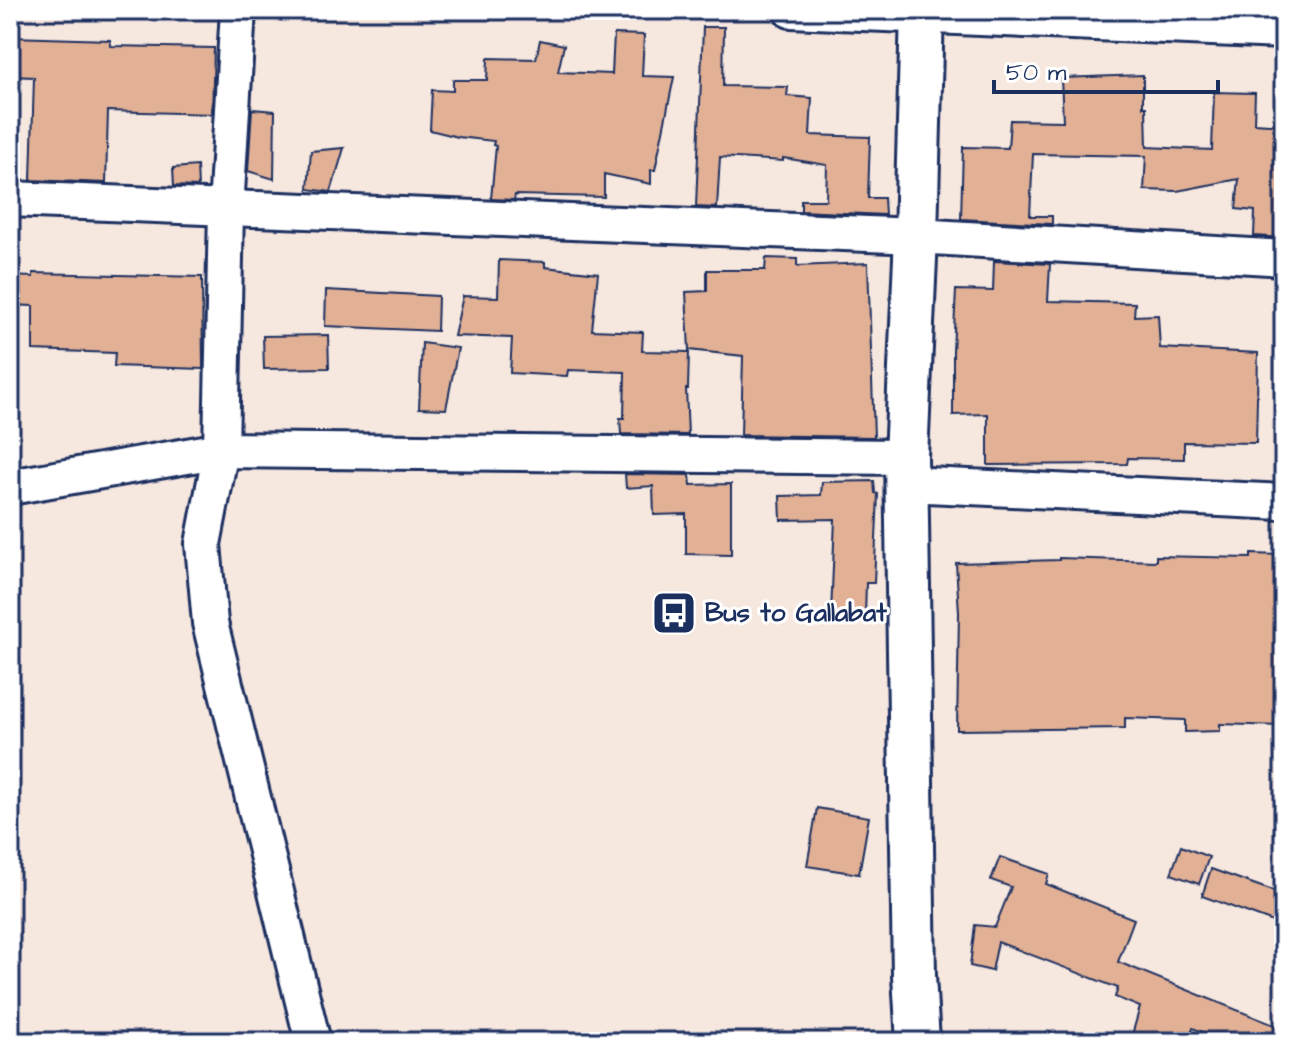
<svg xmlns="http://www.w3.org/2000/svg" width="1294" height="1052" viewBox="0 0 1294 1052" font-family="'Architects Daughter',sans-serif">
<rect width="100%" height="100%" fill="#f6e7df"/>
<filter id="ink" filterUnits="userSpaceOnUse"><feTurbulence type="fractalNoise" baseFrequency=".0125" numOctaves="2"/><feDisplacementMap in="SourceGraphic" scale="16" xChannelSelector="R" yChannelSelector="G"/><feConvolveMatrix kernelMatrix="1 2 1 2 8 2 1 2 1" color-interpolation-filters="sRGB"/></filter>
<g filter="url(#ink)">
<g fill="#e2b095" stroke="#1b2f5e" stroke-width="2">
<polygon points="703,27 724,27 723,86 788,87 787,96 812,98 810,135 870,137 868,198 884,198 885,215 801,211 801,200 826,200 827,165 783,158 783,161 720,157 717,208 696,207"/>
<polygon points="614,34 644,35 642,76 674,77 655,170 651,170 651,184 604,174 604,197 515,195 514,200 491,199 496,146 493,145 494,141 458,137 430,130 432,90 453,91 453,80 487,80 488,58 536,59 540,40 564,45 558,72 612,74"/>
<polygon points="10,37 110,40 110,46 214,48 212,114 108,111 106,183 31,180 34,77 10,76"/>
<polygon points="1143,75 1143,107 1146,107 1147,147 1212,150 1214,92 1255,93 1254,123 1284,125 1284,238 1254,236 1255,211 1236,209 1239,179 1177,191 1144,190 1146,156 1033,154 1030,216 1052,216 1052,224 961,219 963,147 1008,148 1010,120 1063,121 1061,78"/>
<polygon points="252,109 275,111 274,179 248,171"/>
<polygon points="344,148 331,192 308,189 311,151"/>
<polygon points="197,166 198,187 174,186 173,168"/>
<polygon points="766,258 797,259 797,266 868,263 874,437 741,435 743,356 689,350 686,292 707,291 707,270 765,270"/>
<polygon points="499,260 545,262 545,267 598,273 592,330 643,332 642,351 689,352 688,389 686,389 688,435 621,434 620,418 624,418 625,372 568,370 567,376 510,373 512,338 454,336 463,296 498,297"/>
<polygon points="994,261 1050,264 1048,301 1135,303 1134,316 1158,315 1160,348 1258,353 1256,443 1184,442 1184,459 1128,458 1127,464 988,465 988,414 953,415 953,351 956,290 993,291"/>
<polygon points="33,273 202,277 203,369 114,366 115,353 33,350 33,306 10,305 10,276 33,277"/>
<polygon points="326,290 438,296 437,331 325,326"/>
<polygon points="328,335 329,368 264,369 263,336"/>
<polygon points="422,343 458,348 446,409 419,408"/>
<polygon points="625,474 690,475 691,485 731,484 731,555 686,554 686,514 654,515 653,486 626,488"/>
<polygon points="874,481 875,493 878,494 874,583 866,583 865,616 831,614 835,519 781,520 780,496 821,495 822,482"/>
<polygon points="1251,554 1284,555 1284,726 1220,724 1220,731 1185,732 1185,720 1125,718 1125,728 957,730 959,613 956,563 1059,560 1059,558 1156,561 1156,556 1251,558"/>
<polygon points="817,808 869,817 859,874 807,866"/>
<polygon points="1181,846 1209,857 1199,884 1171,874"/>
<polygon points="1000,857 1049,874 1046,884 1134,919 1118,962 1284,1029 1284,1042 1227,1042 1193,1028 1188,1042 1130,1042 1140,1007 1115,997 1118,988 998,942 992,971 970,966 975,925 995,927 1011,887 991,880"/>
<polygon points="1211,869 1284,895 1284,926 1202,896"/>
</g>
<g fill="none" stroke-linecap="round" stroke-linejoin="round">
<g stroke="#1b2f5e" stroke-width="40">
<g id="minor">
<polyline points="238,10 226,209 221,450 203,544 210,623 313,1042"/>
<polyline points="791,10 1284,31"/>
<polyline points="10,199 916,236 1284,258"/>
<polyline points="906,484 1284,502"/>
<polyline points="10,487 221,450 906,457"/>
</g>
</g>
<g stroke="#1b2f5e" stroke-width="48">
<polyline id="tertiary" points="918,1042 914,976 906,457 916,236 922,10"/>
</g>
<use href="#minor" stroke="#fff" stroke-width="34"/>
<use href="#tertiary" stroke="#fff" stroke-width="42"/>
</g>
</g>
<defs>
<g id="bus-square" transform="scale(2.3)"><rect x="-9" y="-9" width="18" height="18" rx="4" fill="#1b2f5e" stroke="#fff"/><path d="M-5-6H5V4H4V6H2V4H-2V6H-4V4H-5ZM-3.5-4V0h7V-4ZM-3.5 1.2v1.5H-2V1.2ZM2 1.2v1.5H3.5V1.2Z" fill="#fff"/></g>
</defs>
<g fill-rule="evenodd">
<use href="#bus-square" x="674" y="613"/>
</g>
<g text-anchor="middle" dominant-baseline="central" stroke-width="6" stroke-linejoin="round" paint-order="stroke">
<g font-size="26" font-weight="bold" fill="#1b2f5e" stroke="#fff" text-anchor="start">
<text x="705" y="613">Bus to Gallabat</text>
</g>
</g>
<rect width="1294" height="1052" fill="none" stroke="#fff" stroke-width="40"/>
<rect x="20" y="20" width="1254" height="1012" fill="none" stroke="#1b2f5e" stroke-width="3" filter="url(#ink)"/>
<path d="M994 80v12h224v-12" fill="none" stroke="#1b2f5e" stroke-width="4"/>
<text x="1006" y="80" font-size="24" fill="#1b2f5e" stroke="#ffffff" stroke-width="6" paint-order="stroke">50 m</text>
</svg>
